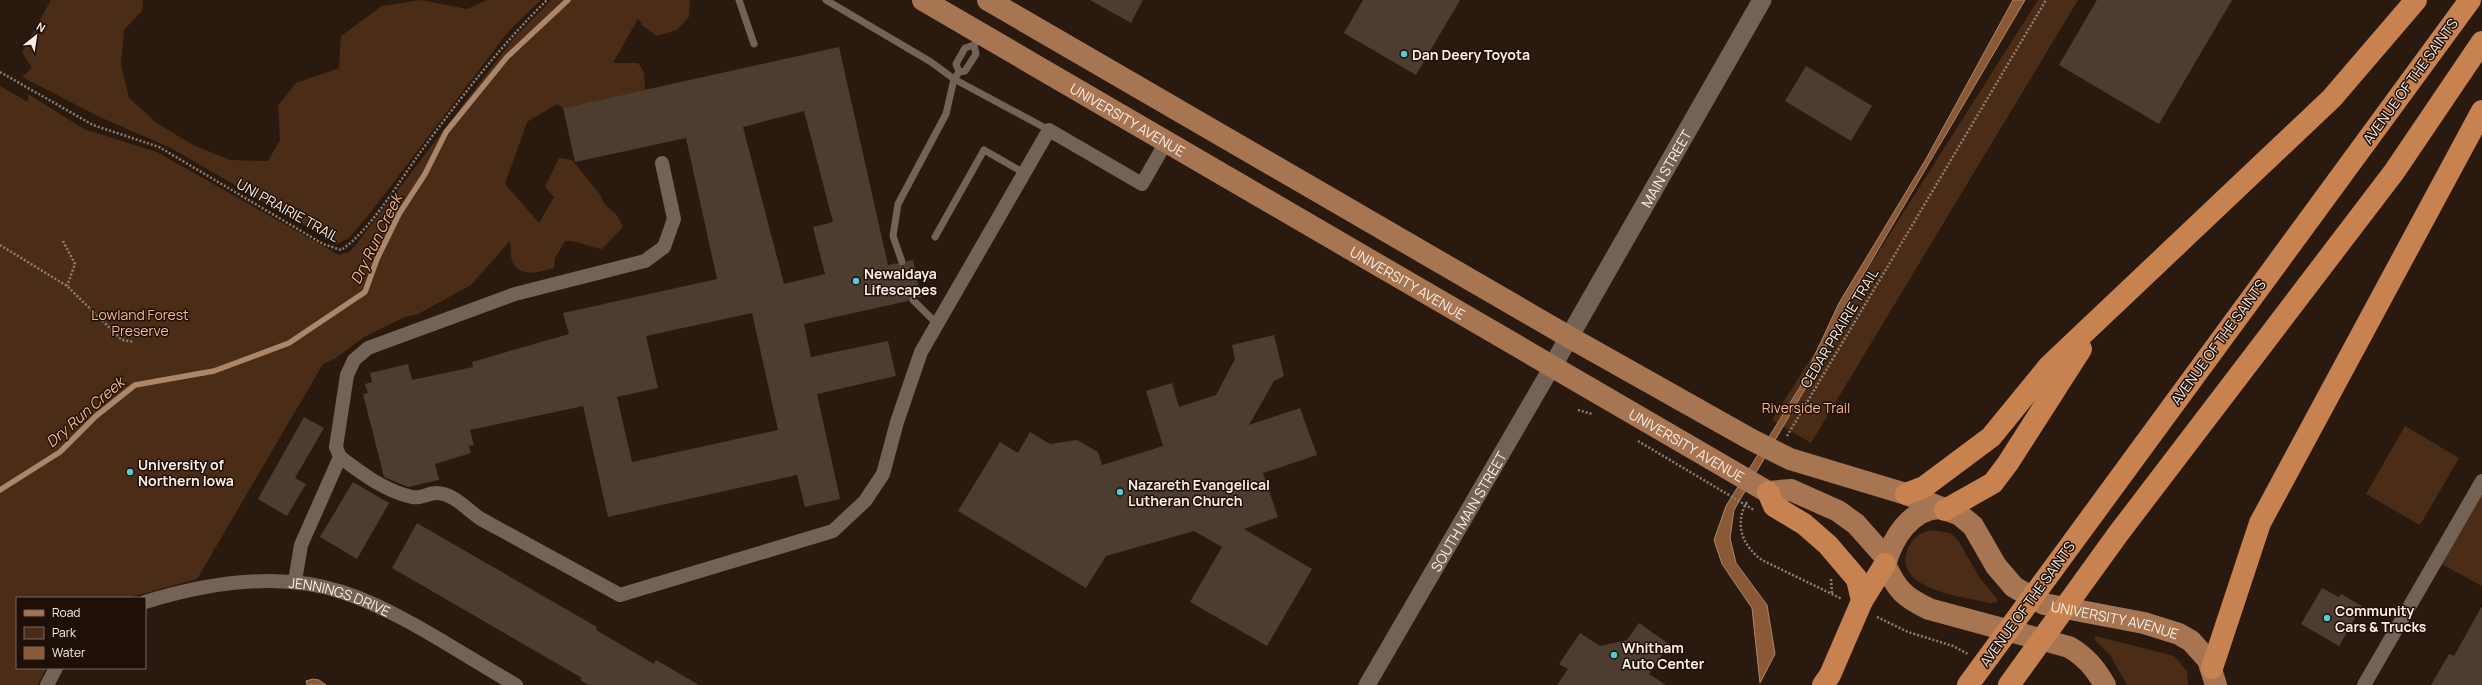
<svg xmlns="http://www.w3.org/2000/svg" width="2482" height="685" viewBox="0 0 2482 685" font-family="Manrope,sans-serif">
<rect width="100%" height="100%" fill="#29190f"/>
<g fill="#4b2d17">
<polygon points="51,0 143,0 142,11 124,30 121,65 129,98 158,124 195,146 230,160 268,161 280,140 278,106 296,83 339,68 341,36 382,6 421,0 467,9 487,0 541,0 508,32 371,212 349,238 337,244 171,148 102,118 22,77 32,68 22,52"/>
<path d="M551,0h139l-1,17 -12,13 -20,6 -14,-10 -5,-7 -25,44h25l6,9 1,18 -82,18 -6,-4 -30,18 -22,62 34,39 15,-26 -9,-10 14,-29 13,2 27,33 6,12 11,9 7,13 -21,22c-15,-2 -24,-9 -37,-8l-10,17 -1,10c-13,3 -32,11 -41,-5 -3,-6 -2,-16 -3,-22l-39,44 -53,29 -13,3 -41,20 -28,21 -13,6 -126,215 -70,19h-110v70h29l-8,17h-38v-599l28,16v-8l56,35 73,23 182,103 10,-3 6,-6 159,-208z"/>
<polygon points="2038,0 2078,0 1811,443 1772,420"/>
<polygon points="2405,426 2459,458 2420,525 2366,494"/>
<polygon points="2482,481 2482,586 2436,561"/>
<path d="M1931,530l19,3 8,7 21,37 18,22v3l-7,1c-25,-6 -96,-13 -83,-52 4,-12 12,-18 24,-21z"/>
<polygon points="2096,636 2174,656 2187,671 2188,685 2127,685 2110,655 2094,639"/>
</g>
<g fill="#8b5935" stroke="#ac866a">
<polygon points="2013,0 2025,0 1845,306 1808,384 1734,510 1730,538 1736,563 1767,605 1775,654 1760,683 1752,608 1722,564 1714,540 1726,506 1800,387 1839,303 1926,159"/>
<polygon points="313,679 319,680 326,685 307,685 306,681"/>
</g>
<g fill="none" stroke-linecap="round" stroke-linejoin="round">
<polyline stroke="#ac866a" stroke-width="5.5" points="0,490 60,452 96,416 135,385 214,371 289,343 365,292 377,259 399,214 425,174 446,132 507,57 568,0"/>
</g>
<g fill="#4d3c30" fill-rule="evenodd">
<polygon points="1090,0 1143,0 1131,23"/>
<polygon points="1363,0 1460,0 1416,75 1344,33"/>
<polygon points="2097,0 2232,0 2159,124 2059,65"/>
<path d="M839,47l49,218 9,-2 6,4 4,-6 6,-1 8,38 -9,-3 -4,6 -104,23 7,33 77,-16 8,35 -79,18 23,105 -35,8 -8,-32 -189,42 -25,-111 -113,24 4,15 -5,1 2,7 -36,11 4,16 -31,7 -24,-10 -21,-83 5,-1 -3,-9 7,-2 -2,-9 38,-9 4,16 61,-13 -1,-5 97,-28 -6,-21 154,-34 -31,-141 -111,24 -12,-54zM804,111l29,111 -20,5 12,47 -41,10 -41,-157zM752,313l26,117 -146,32 -15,-65 41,-9 -12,-52z"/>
<polygon points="1806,66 1872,106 1851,141 1785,101"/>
<polygon points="1274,335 1284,376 1274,381 1249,425 1300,408 1317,455 1263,473 1278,517 1244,529 1312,569 1267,646 1190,602 1222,547 1194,531 1106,556 1086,588 958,511 1000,442 1018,453 1030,432 1050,444 1077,440 1098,452 1102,465 1163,446 1146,391 1172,383 1179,407 1216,395 1235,359 1232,345"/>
<polygon points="304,417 324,428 295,478 306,484 287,516 258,499"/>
<polygon points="353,482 389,503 357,559 320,537"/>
<polygon points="417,523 550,600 597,627 596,630 654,664 656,660 699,685 589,685 580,680 582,678 392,568"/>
<polygon points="2322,588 2339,597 2341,594 2362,606 2339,646 2301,624"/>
<polygon points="2482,606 2482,685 2431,685 2449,654 2454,656"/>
<polygon points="1639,623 1669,644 1649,674 1666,685 1557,685 1568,669 1559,664 1580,633 1600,646 1627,640"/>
</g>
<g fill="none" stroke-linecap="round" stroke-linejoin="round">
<g stroke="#8b7e75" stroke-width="2.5" stroke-dasharray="2 2" stroke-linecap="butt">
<path d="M0,72l93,53 66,22 164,97 18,6c28,-18 58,-68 78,-96 40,-54 80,-107 128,-154"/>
<polyline points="63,241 75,264 67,286"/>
<polyline points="0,245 67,286 122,340 134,342"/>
<polyline points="1578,410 1592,414"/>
<polyline points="1787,436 2046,0"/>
<polyline points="1638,441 1754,510"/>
<path d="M1747,502c-13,21 -5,44 15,58l80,39"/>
<polyline points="1831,579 1832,594"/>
<polyline points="1877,617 1908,632 1953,646 1968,654"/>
</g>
<g stroke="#756256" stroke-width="7">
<polyline points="739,0 754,44"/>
<polyline points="826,0 931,62 954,79 1049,130"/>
<polyline points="974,45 976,54 965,71 959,72 956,64 965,48 974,45 980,35"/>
<polyline points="935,237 984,150 1024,173"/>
<polyline points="902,262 893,236 898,204 946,114 954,79 959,72"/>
<polyline points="913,300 936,323"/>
</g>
<g stroke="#756256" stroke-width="14">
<path d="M340,457c22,16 44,34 72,40 8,2 17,-4 24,-4 18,0 31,17 45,26l139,76 213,-64 32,-30 18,-27 14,-52 24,-70 128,-222 93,54 24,-42"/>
<polyline points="295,581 301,545 340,457 336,447 347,375 354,360 368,348 515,294 645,261 664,247 674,219 662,163"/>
<path id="s1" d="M145,602c62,-19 133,-31 197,-10 59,19 119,62 174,93"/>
<polyline points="47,685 56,668"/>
<polyline points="2364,685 2482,481"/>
</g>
<path stroke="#756256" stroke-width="17" id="s2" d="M1367,685l185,-318"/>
<path stroke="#756256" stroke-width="19" id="s3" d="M1552,367l210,-367"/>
<g stroke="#a77552" stroke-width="22">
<path id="s4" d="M923,0l845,492 23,-2 47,21 18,13 31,35"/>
<path id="s5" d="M988,0l581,337 183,103 38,19 116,35 54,21 13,11 23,40 18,21 30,17 100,19 35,11 12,7 17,19 8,25"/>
<path d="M1940,508c-30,1 -47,30 -55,56 12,26 19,33 44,45l140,38c17,10 26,21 36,38"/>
</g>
<g stroke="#c88250" stroke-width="22">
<polyline points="1768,492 1774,506 1804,524 1828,545 1857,579 1862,601 1830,675 1823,685"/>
<polyline points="1906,494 1924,487 1991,437 2049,366 2332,98 2416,0"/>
<polyline points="1945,510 1993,483 2008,463 2081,349"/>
<polyline points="1862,601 1885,564"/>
<polyline points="2212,668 2260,523 2482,111"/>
<polyline points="1968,685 2470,0"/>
<polyline points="2009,685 2118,534 2394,172 2482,42"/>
</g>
</g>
<g fill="#52cbd8" stroke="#1f1007" stroke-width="1.5">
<circle cx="1404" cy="54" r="4"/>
<circle cx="856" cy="281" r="4"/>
<circle cx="130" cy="472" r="4"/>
<circle cx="1120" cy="492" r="4"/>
<circle cx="2327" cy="618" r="4"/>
<circle cx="1614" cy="655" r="4"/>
</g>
<g text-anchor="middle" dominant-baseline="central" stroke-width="3" stroke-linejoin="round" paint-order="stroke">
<g font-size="14" font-weight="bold" fill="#f9eee7" stroke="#1f1007" text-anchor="start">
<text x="1412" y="54">Dan Deery Toyota</text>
<text x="864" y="273">Newaldaya<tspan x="864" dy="16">Lifescapes</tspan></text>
<text x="138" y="464">University of<tspan x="138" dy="16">Northern Iowa</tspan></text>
<text x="1128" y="484">Nazareth Evangelical<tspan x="1128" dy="16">Lutheran Church</tspan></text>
<text x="2335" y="610">Community<tspan x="2335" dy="16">Cars &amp; Trucks</tspan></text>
<text x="1622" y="647">Whitham<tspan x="1622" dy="16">Auto Center</tspan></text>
</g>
<g font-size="14" fill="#f9eee7" stroke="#1f1007">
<text transform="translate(2410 81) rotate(-54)">AVENUE OF THE SAINTS</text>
<text stroke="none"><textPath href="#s4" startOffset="237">UNIVERSITY AVENUE</textPath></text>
<text stroke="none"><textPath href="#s3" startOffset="229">MAIN STREET</textPath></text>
<text transform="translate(288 210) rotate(29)">UNI PRAIRIE TRAIL</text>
<text stroke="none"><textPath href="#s4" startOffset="561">UNIVERSITY AVENUE</textPath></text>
<text transform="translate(1839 328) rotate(-59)">CEDAR PRAIRIE TRAIL</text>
<text transform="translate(2218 342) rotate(-54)">AVENUE OF THE SAINTS</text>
<text stroke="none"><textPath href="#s4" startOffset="884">UNIVERSITY AVENUE</textPath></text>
<text stroke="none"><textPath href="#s2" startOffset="201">SOUTH MAIN STREET</textPath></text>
<text stroke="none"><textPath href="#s1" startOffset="199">JENNINGS DRIVE</textPath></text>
<text transform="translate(2027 604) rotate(-54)">AVENUE OF THE SAINTS</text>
<text stroke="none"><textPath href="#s5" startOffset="1301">UNIVERSITY AVENUE</textPath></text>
</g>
<g font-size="14" fill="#f6b78e" stroke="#1f1007">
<text x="140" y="314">Lowland Forest<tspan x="140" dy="16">Preserve</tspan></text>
<text x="1806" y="407">Riverside Trail</text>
</g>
<g font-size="15" font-style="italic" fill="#f5b78d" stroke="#1f1007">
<text transform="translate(376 239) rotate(-64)">Dry Run Creek</text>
<text transform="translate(85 412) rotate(-41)">Dry Run Creek</text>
</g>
</g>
<rect x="16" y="597" width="130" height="72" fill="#1f1007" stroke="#766961"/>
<rect x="24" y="610" width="20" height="6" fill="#a77552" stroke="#766961"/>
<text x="52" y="617" font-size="12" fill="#f9eee7">Road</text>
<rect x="24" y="627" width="20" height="12" fill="#4b2d17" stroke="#766961"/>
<text x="52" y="637" font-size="12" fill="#f9eee7">Park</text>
<rect x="24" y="647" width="20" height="12" fill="#8b5935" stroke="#766961"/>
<text x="52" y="657" font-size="12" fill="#f9eee7">Water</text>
<g transform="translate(36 36) rotate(30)" stroke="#1f1007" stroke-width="3" paint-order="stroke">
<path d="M0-3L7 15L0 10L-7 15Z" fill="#f9eee7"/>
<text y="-6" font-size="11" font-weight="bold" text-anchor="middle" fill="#f9eee7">N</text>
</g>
</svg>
